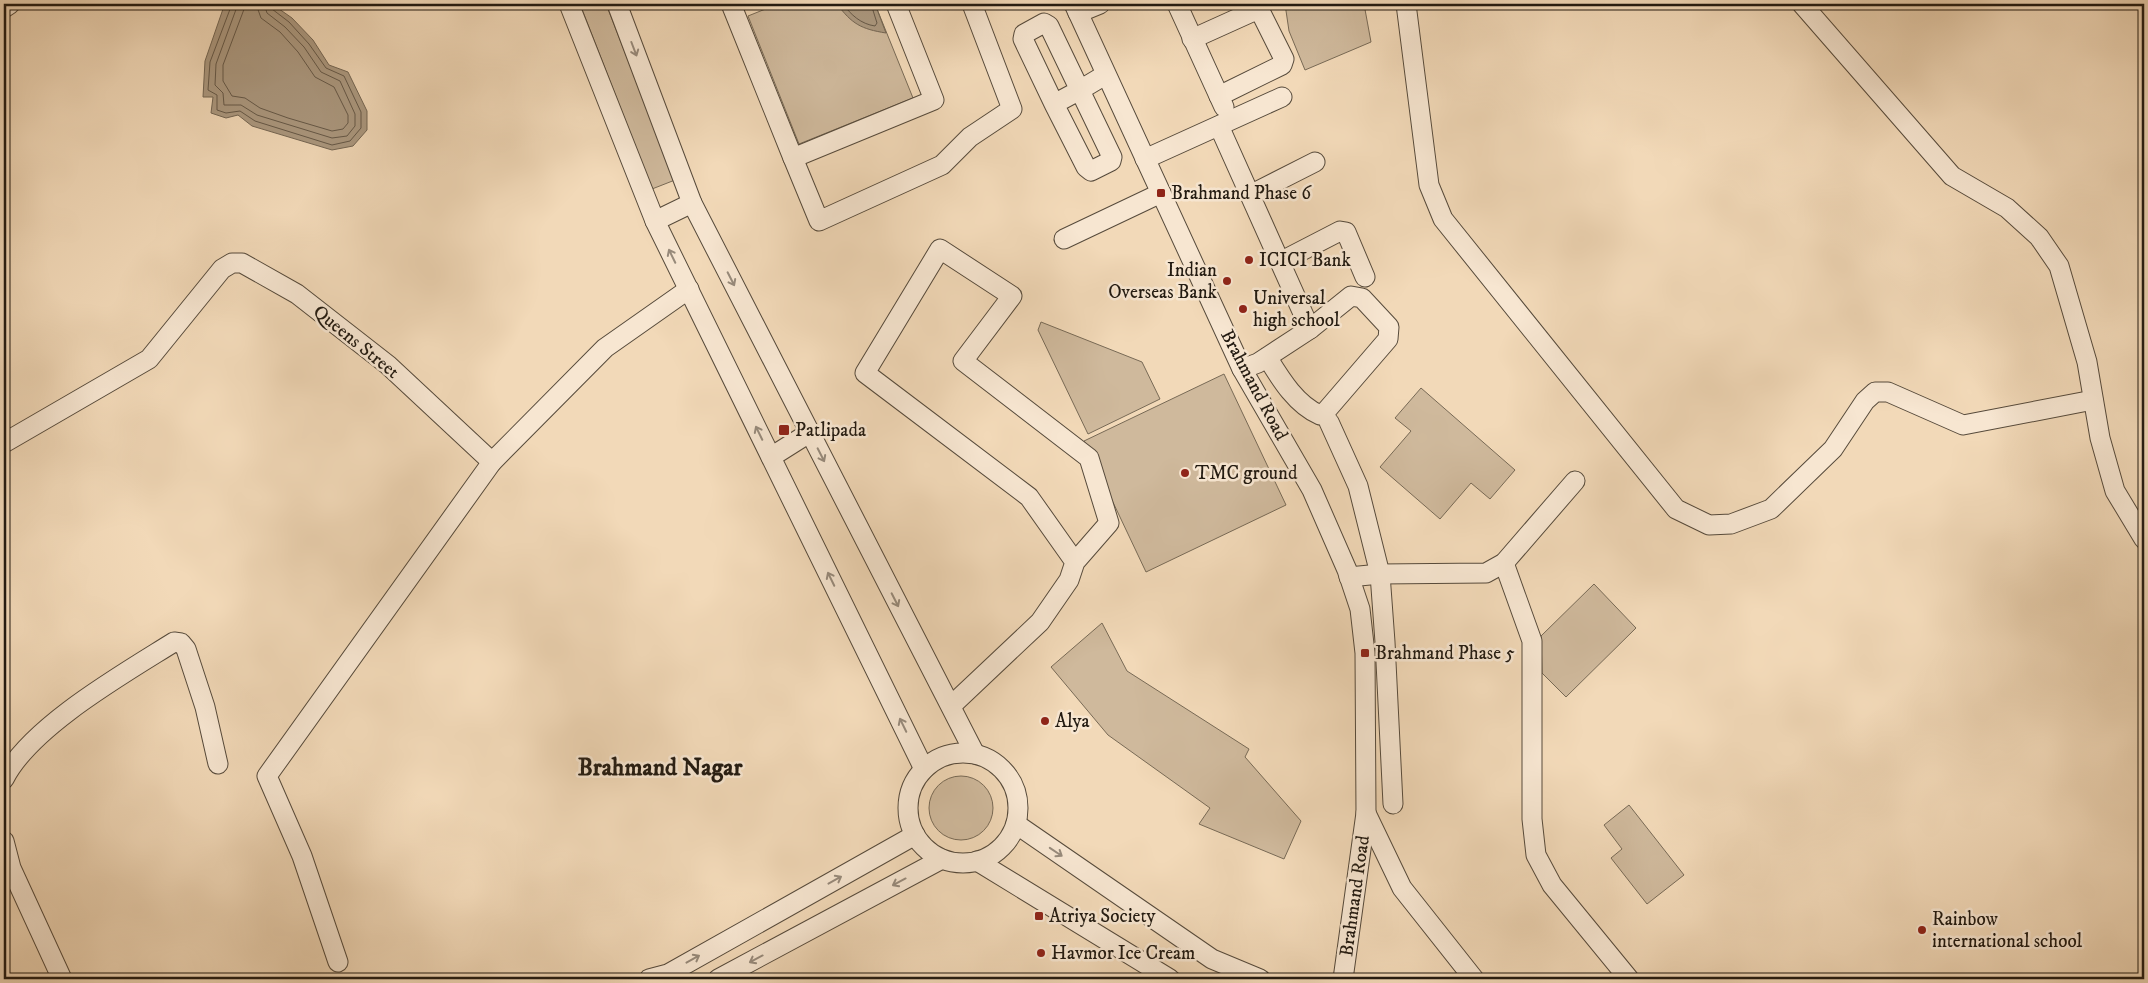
<svg xmlns="http://www.w3.org/2000/svg" width="2148" height="983" viewBox="0 0 2148 983" font-family="'IM FELL DW Pica',serif">
<rect width="100%" height="100%" fill="#f2d9b8"/>
<filter id="stains"><feTurbulence type="fractalNoise" baseFrequency=".004" numOctaves="4"/><feColorMatrix values="0 0 0 0 .2 0 0 0 0 .09 0 0 0 0 .02 0 0 0 .5 -.17"/></filter>
<radialGradient id="worn" r=".72"><stop offset=".6" stop-color="#630" stop-opacity="0"/><stop offset="1" stop-color="#630" stop-opacity=".3"/></radialGradient>
<g fill="#cfb99c" stroke="#786a56">
<polygon points="580,4 606,4 675,180 652,189"/>
<polygon points="778,4 875,4 913,98 799,144 748,16"/>
<polygon points="1285,4 1364,4 1371,42 1305,70 1289,31"/>
<polygon points="1041,322 1142,362 1160,399 1088,434 1038,330"/>
<polygon points="1224,374 1286,505 1146,572 1084,441"/>
<polygon points="1421,388 1515,470 1490,499 1471,483 1440,519 1380,467 1411,431 1395,418"/>
<polygon points="1594,584 1636,628 1566,697 1542,673 1541,636"/>
<polygon points="1102,623 1127,671 1249,749 1245,757 1301,821 1284,859 1199,824 1210,808 1108,735 1051,667"/>
<circle cx="961" cy="808" r="32"/>
<polygon points="1629,805 1684,875 1647,904 1611,858 1622,849 1604,825"/>
</g>
<g fill="#ab987f" stroke="#746653">
<polygon points="229,4 272,4 292,18 313,40 329,65 348,72 367,111 367,130 353,146 332,150 252,126 238,115 226,118 211,113 213,97 203,97 205,61 223,9"/>
<path d="M837,4h38l11,29c-25,-4 -34,-9 -49,-29z"/>
</g>
<g fill="none" stroke-linecap="round" stroke-linejoin="round">
<g stroke="#665948" stroke-width="1">
<polyline points="232,4 210,62 208,90 217,95 217,110 226,113 240,111 255,121 332,145 350,141 361,128 361,112 344,76 326,68 309,44 289,22 272,9 270,4"/>
<polyline points="238,4 216,64 215,85 223,93 224,105 241,105 257,115 332,138 347,136 355,126 355,114 340,81 321,72 304,47 285,27 267,13 264,4"/>
<polyline points="246,4 223,65 223,81 232,96 245,98 260,108 288,118 332,131 343,129 348,123 348,115 334,87 315,77 298,52 280,32 261,18 256,4"/>
<path d="M843,4c8,11 18,20 32,22l2,-3 -6,-19"/>
</g>
<g stroke="#564a3b" stroke-width="21">
<g id="minor">
<polyline points="569,4 655,221 924,769"/>
<polyline points="617,4 692,203 975,754"/>
<polyline points="731,4 793,158 934,100 896,4"/>
<polyline points="1074,4 1242,369 1312,490 1347,570 1360,609 1365,653 1366,813 1343,979"/>
<polyline points="1177,4 1224,107"/>
<polyline points="1406,4 1429,185 1443,219 1676,509 1709,525 1731,524 1771,509 1833,449 1865,401 1875,392 1888,392 1963,425 2093,400"/>
<polyline points="1802,4 1952,176 2007,208 2039,237 2059,266 2087,362 2100,438 2115,491 2144,539"/>
<polyline points="4,8 10,4"/>
<polyline points="1078,13 1100,4"/>
<polyline points="1192,39 1254,11 1261,13 1284,59 1282,65 1219,96"/>
<polyline points="1054,104 1023,39 1024,34 1044,23 1049,26 1112,157 1111,161 1091,171 1086,167 1054,104 1080,90 1105,75"/>
<polyline points="1219,126 1310,329"/>
<polyline points="793,158 819,221 942,165 970,137 1012,109 972,4"/>
<polyline points="1145,159 1282,97"/>
<polyline points="1250,195 1315,162"/>
<polyline points="655,221 692,203"/>
<polyline points="1064,239 1161,193"/>
<polyline points="1280,262 1340,231 1346,232 1365,277"/>
<path d="M1242,369l16,-6 52,-34 41,-33 11,2 27,29 -1,12 -62,72 -6,4c-24,-10 -40,-37 -53,-58"/>
<polyline points="1329,422 1358,486 1380,574 1385,642 1393,804"/>
<polyline points="4,443 149,359 222,269 232,263 242,263 297,294 388,365 492,462"/>
<polyline points="771,457 809,433"/>
<polyline points="1504,563 1532,641 1532,819 1536,855 1552,885 1629,979"/>
<polyline points="1349,577 1380,574 1486,573 1504,563 1575,481"/>
<polyline points="951,706 1040,622 1069,580 1075,562 1109,523 1089,458 963,361 1012,296 940,249 865,373 1029,497 1075,562"/>
<circle cx="963" cy="808" r="55"/>
<path d="M4,779c26,-52 119,-105 170,-137l7,1 5,6 19,58 13,57"/>
<polyline points="1366,813 1402,888 1474,979"/>
<polyline points="1016,824 1212,959 1260,979"/>
<polyline points="4,841 11,868 62,979"/>
<polyline points="977,861 1170,979"/>
<polyline points="338,962 302,856 267,776 492,462 605,348 689,289"/>
<polyline points="649,979 668,974 915,835"/>
<polyline points="718,979 942,859"/>
</g>
</g>
<use href="#minor" stroke="#f7e6d1" stroke-width="19"/>
</g>
<defs><path id="oneway-shaft" d="M-6 0H5M1.5-3L5.5 0L1.5 3" fill="none" stroke-width="1.6" stroke-linecap="round" stroke-linejoin="round" transform="scale(1.25)"/></defs>
<g stroke="#978a7b">
<use href="#oneway-shaft" transform="translate(634 49) rotate(69)"/>
<use href="#oneway-shaft" transform="translate(672 256) rotate(-116)"/>
<use href="#oneway-shaft" transform="translate(731 279) rotate(63)"/>
<use href="#oneway-shaft" transform="translate(759 433) rotate(-116)"/>
<use href="#oneway-shaft" transform="translate(821 455) rotate(63)"/>
<use href="#oneway-shaft" transform="translate(831 579) rotate(-116)"/>
<use href="#oneway-shaft" transform="translate(895 600) rotate(63)"/>
<use href="#oneway-shaft" transform="translate(903 725) rotate(-116)"/>
<use href="#oneway-shaft" transform="translate(1056 852) rotate(34)"/>
<use href="#oneway-shaft" transform="translate(835 880) rotate(-29)"/>
<use href="#oneway-shaft" transform="translate(899 882) rotate(152)"/>
<use href="#oneway-shaft" transform="translate(693 959) rotate(-29)"/>
<use href="#oneway-shaft" transform="translate(756 959) rotate(152)"/>
</g>
<g fill="#8f2418" stroke="#f7e6d1" stroke-width="2">
<rect x="1156" y="188" width="10" height="10" rx="2.5"/>
<circle cx="1249" cy="260" r="5"/>
<circle cx="1227" cy="281" r="5"/>
<circle cx="1243" cy="309" r="5"/>
<rect x="778" y="424" width="12" height="12" rx="2.5"/>
<circle cx="1185" cy="473" r="5"/>
<rect x="1360" y="648" width="10" height="10" rx="2.5"/>
<circle cx="1045" cy="721" r="5"/>
<rect x="1034" y="911" width="10" height="10" rx="2.5"/>
<circle cx="1922" cy="930" r="5"/>
<circle cx="1041" cy="953" r="5"/>
</g>
<g text-anchor="middle" dominant-baseline="central" stroke-width="5" stroke-linejoin="round" paint-order="stroke">
<g font-size="19" fill="#221a11" stroke="#f7e6d1" text-anchor="start">
<text x="1171" y="193">Brahmand Phase 6</text>
<text x="1259" y="260">ICICI Bank</text>
<text x="1217" y="270" text-anchor="end">Indian<tspan x="1217" dy="22">Overseas Bank</tspan></text>
<text x="1253" y="298">Universal<tspan x="1253" dy="22">high school</tspan></text>
<text x="795" y="430">Patlipada</text>
<text x="1195" y="473">TMC ground</text>
<text x="1375" y="653">Brahmand Phase 5</text>
<text x="1055" y="721">Alya</text>
<text x="1049" y="916">Atriya Society</text>
<text x="1932" y="919">Rainbow<tspan x="1932" dy="22">international school</tspan></text>
<text x="1051" y="953">Havmor Ice Cream</text>
</g>
<g font-size="19" fill="#221a11" stroke="#f7e6d1">
<text transform="translate(356 342) rotate(39)">Queens Street</text>
<text transform="translate(1254 385) rotate(62)">Brahmand Road</text>
<text transform="translate(1355 896) rotate(-82)">Brahmand Road</text>
</g>
<g font-size="24" font-weight="bold" fill="#221a11" stroke="#f7e6d1">
<text x="660" y="768">Brahmand Nagar</text>
</g>
</g>
<rect width="2148" height="983" fill="none" stroke="#f2d9b8" stroke-width="20"/>
<rect x="5" y="5" width="2138" height="973" fill="none" stroke="#221a11" stroke-width="2.5"/>
<rect x="10" y="10" width="2128" height="963" fill="none" stroke="#221a11"/>
<rect width="100%" height="100%" filter="url(#stains)"/>
<rect width="100%" height="100%" fill="url(#worn)"/>
</svg>
